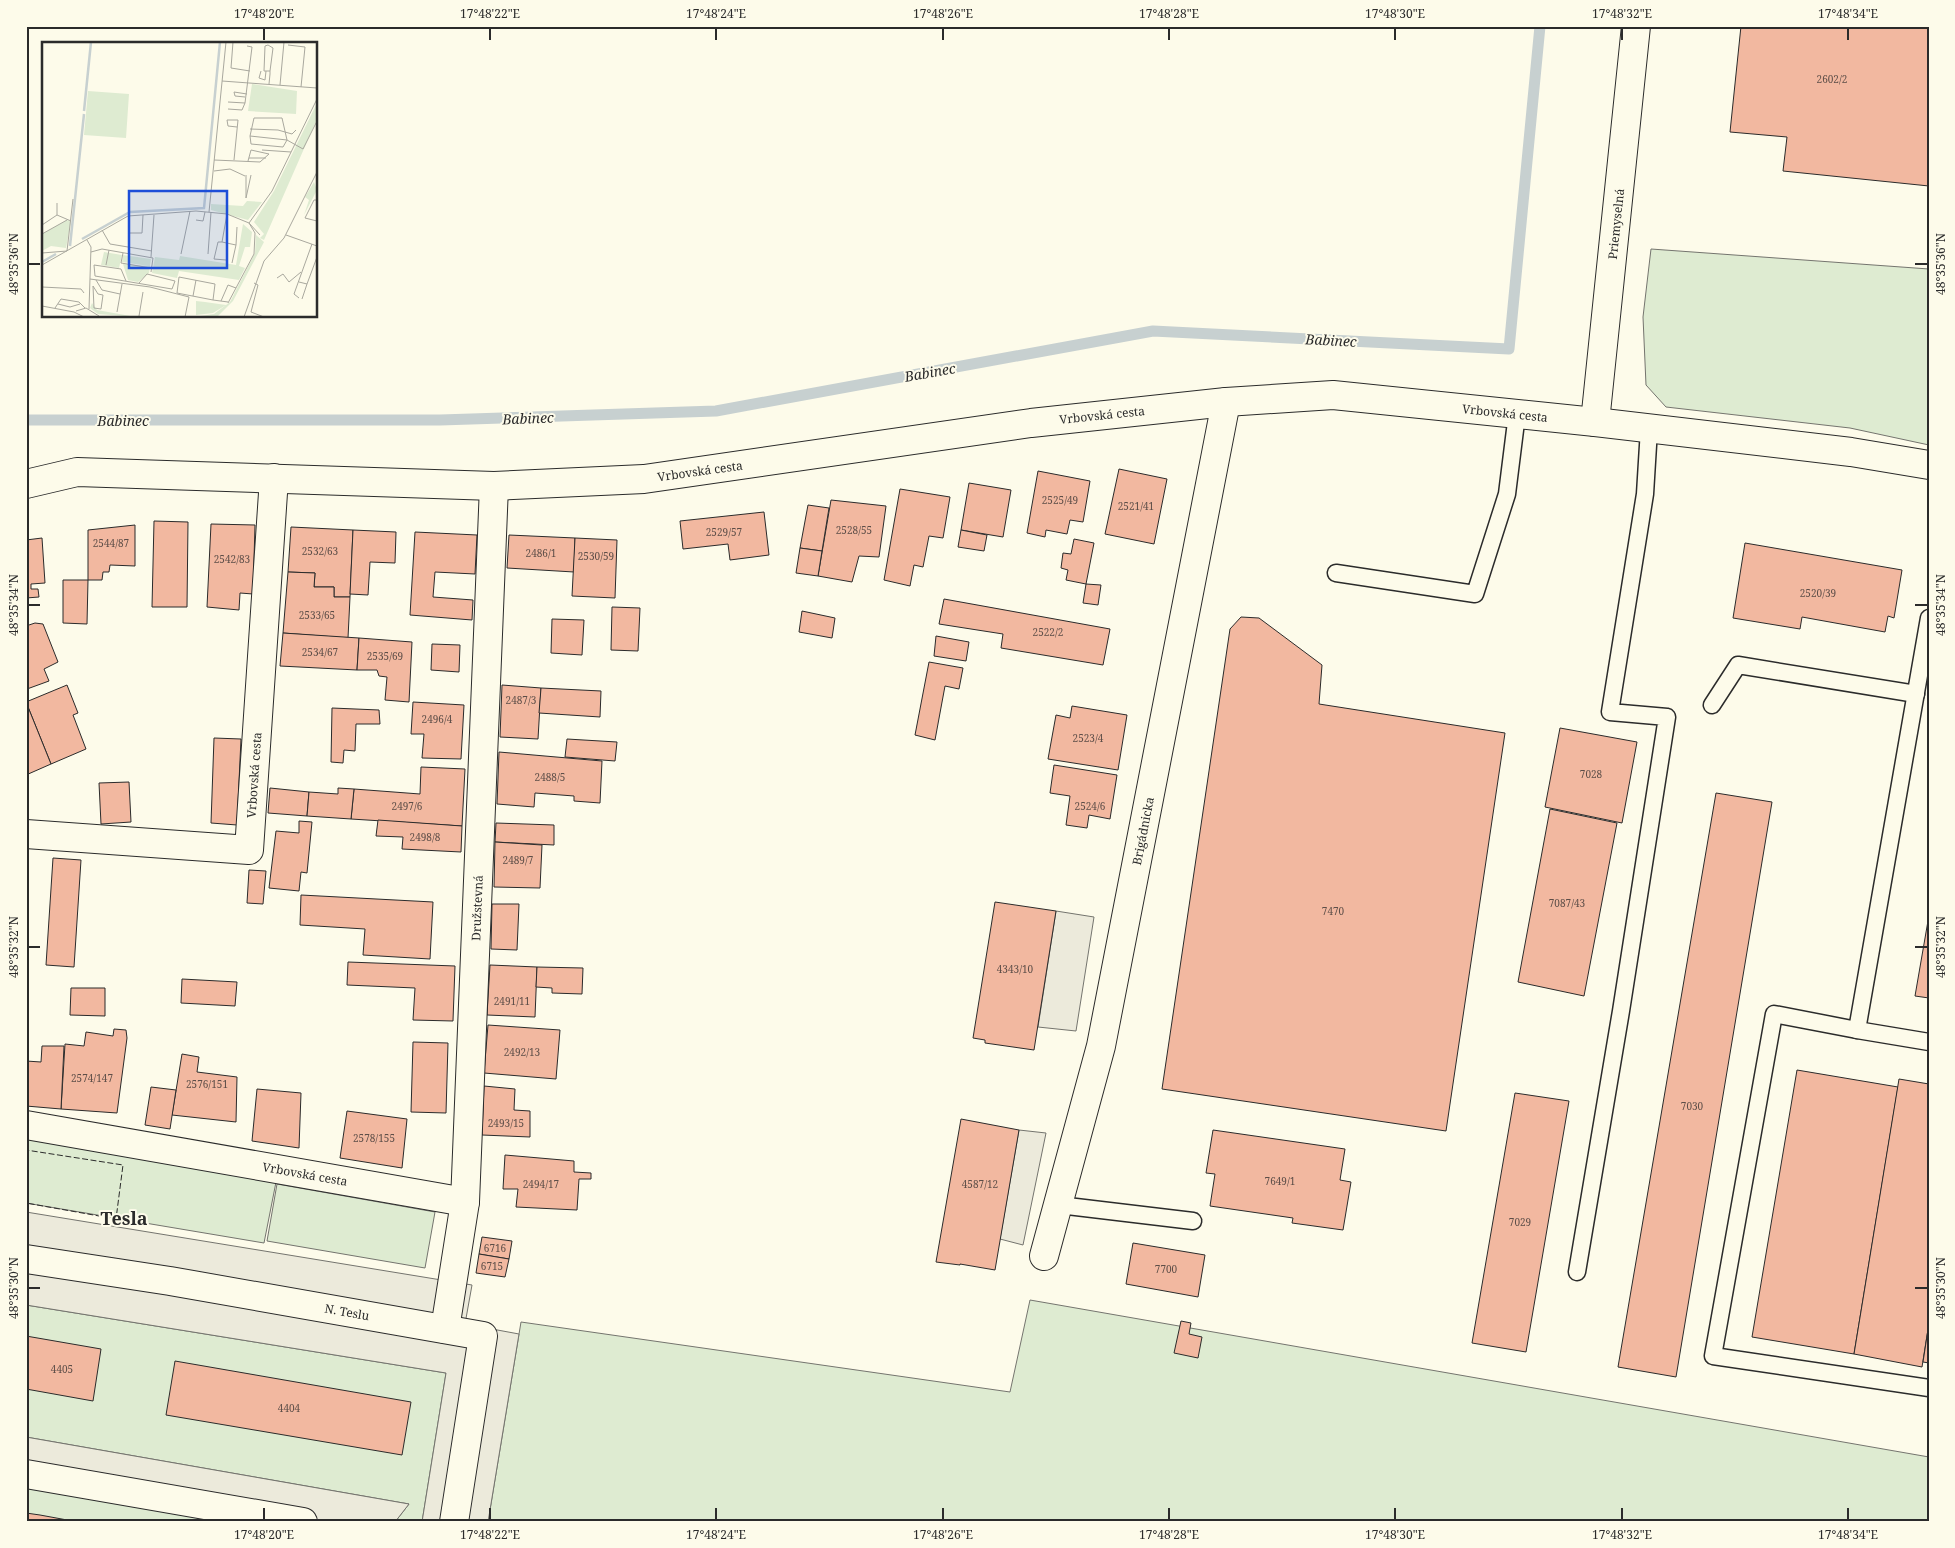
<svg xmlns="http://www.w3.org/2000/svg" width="1955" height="1548" viewBox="0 0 1955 1548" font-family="'Noto Serif',serif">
<rect width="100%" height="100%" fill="#fdfbea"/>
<g fill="#deebd1" stroke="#74746e">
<polygon points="1651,249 1929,269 1929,445 1850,428 1666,407 1646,385 1643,317"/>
<polygon points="26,1134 277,1177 264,1243 26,1203"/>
<polygon points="277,1184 435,1212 425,1268 267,1241"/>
<polygon points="1030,1300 1929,1457 1929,1522 488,1522 521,1322 1010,1392"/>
<polygon points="26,1305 446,1373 422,1522 395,1522 409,1504 26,1437"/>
<polygon points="26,1487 221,1522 26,1522"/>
</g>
<g fill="#eceadb" stroke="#74746e">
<polygon points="1056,911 1094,917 1076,1031 1038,1027"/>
<polygon points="1019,1130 1046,1133 1023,1245 1000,1239"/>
<polygon points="26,1212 472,1285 465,1324 519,1334 488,1522 422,1522 446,1373 26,1305"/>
<polygon points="26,1437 409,1504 395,1522 303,1522 26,1474"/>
</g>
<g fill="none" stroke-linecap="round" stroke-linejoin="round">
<polyline stroke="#c7d0d0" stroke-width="11" points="26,420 440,420 716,411 1153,331 1509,349 1540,26"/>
</g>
<g fill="#f2b8a0" stroke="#2b2b2b">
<polygon points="1741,26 1929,26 1929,186 1783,171 1787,137 1730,132"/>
<polygon points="1119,469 1167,479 1154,544 1105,534"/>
<polygon points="1038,471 1090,481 1083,522 1070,520 1067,534 1046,530 1045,537 1027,533"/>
<polygon points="969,483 1011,490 1003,537 961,530"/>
<polygon points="900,489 950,497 943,538 929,536 923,567 914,565 910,586 884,580"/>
<polygon points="831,500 886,506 879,557 859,556 852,582 818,576"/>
<polygon points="808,505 829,508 822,551 800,548"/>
<polygon points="764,512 769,555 730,560 728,544 683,549 680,521"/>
<polygon points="154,521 188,522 187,607 152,607"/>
<polygon points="211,524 255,525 253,594 240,593 239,610 207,607"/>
<polygon points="135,525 135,566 110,565 109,572 103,572 102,580 88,580 88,530"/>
<polygon points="291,527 353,530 350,597 334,597 334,587 314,587 315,573 288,572"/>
<polygon points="353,530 396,532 395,563 370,562 368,595 350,594"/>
<polygon points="961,530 987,535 984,551 958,547"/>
<polygon points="415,532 477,535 475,574 435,572 433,597 473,600 472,620 410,615"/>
<polygon points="509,535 575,538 574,572 507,568"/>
<polygon points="42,538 45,583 31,584 31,589 38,589 39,597 26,598 26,540"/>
<polygon points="575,538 617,540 615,598 572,596"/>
<polygon points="1074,539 1094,543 1086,584 1066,580 1068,570 1061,568 1063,553 1071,554"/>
<polygon points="1745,543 1902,570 1894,618 1888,616 1885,632 1802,617 1800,629 1733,618"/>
<polygon points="800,548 822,551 818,576 796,573"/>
<polygon points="288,572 315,573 314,587 334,587 334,597 350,597 348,638 283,633"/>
<polygon points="63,580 88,580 87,624 63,623"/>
<polygon points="1086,584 1101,585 1098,605 1083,603"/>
<polygon points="944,599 1110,629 1103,665 1001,648 1003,634 939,624"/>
<polygon points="612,607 640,608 638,651 611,650"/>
<polygon points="802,611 835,618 832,638 799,632"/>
<polygon points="1241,617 1259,618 1322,665 1319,704 1505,733 1446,1131 1162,1089 1230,629"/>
<polygon points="552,619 584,620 582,655 551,653"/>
<polygon points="35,623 43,624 58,662 44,669 49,681 27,689 26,626"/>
<polygon points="283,633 359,638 357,670 280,666"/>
<polygon points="936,636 969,642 966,661 934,656"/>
<polygon points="359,638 412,642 409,702 385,700 387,677 379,676 377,670 357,670"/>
<polygon points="432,644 460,645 459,672 431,670"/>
<polygon points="929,662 963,668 959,689 945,686 935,740 915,735"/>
<polygon points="67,685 78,713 73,715 86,749 51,764 26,702"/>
<polygon points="502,685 541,688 538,739 500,737"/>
<polygon points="541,688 601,691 600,717 539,713"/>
<polygon points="26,702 51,764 26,775"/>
<polygon points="413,702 464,705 461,759 422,758 424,734 411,734"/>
<polygon points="1072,706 1127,715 1118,770 1048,759 1056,715 1070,718"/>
<polygon points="332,708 379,710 380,724 356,724 355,751 344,750 343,763 331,762"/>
<polygon points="1560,728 1637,742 1622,823 1545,807"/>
<polygon points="214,738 241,739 237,825 211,823"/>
<polygon points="567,739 617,742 615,761 565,757"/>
<polygon points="499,752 602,761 600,803 574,801 574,796 535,793 534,807 497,804"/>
<polygon points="1054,765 1117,775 1110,819 1089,815 1087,828 1066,825 1070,796 1050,793"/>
<polygon points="421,767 465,769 462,826 351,819 354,789 420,794"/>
<polygon points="129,782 131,822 101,824 99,783"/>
<polygon points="270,788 309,792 307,816 268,813"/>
<polygon points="338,788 354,789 351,819 307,816 309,792 338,794"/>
<polygon points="1716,793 1772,802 1676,1377 1618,1367"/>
<polygon points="1550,809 1617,823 1584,996 1518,982"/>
<polygon points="378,820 462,826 461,852 402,849 403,837 376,836"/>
<polygon points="299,821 312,822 307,873 301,872 299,891 269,888 276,831 299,833"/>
<polygon points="496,823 554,825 554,845 495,842"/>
<polygon points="495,842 542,845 540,888 494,887"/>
<polygon points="53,858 81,860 74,967 46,965"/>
<polygon points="249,870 266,871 263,904 247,903"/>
<polygon points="301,895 433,902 430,959 363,955 365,929 300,925"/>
<polygon points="995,902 1056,911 1034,1050 985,1043 985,1040 973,1038"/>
<polygon points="492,904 519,904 517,950 491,949"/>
<polygon points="1929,915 1929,998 1915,996"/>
<polygon points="348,962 455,966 453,1021 413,1020 415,988 347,985"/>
<polygon points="490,965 537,967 535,1017 487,1015"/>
<polygon points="537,967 583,968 582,994 552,993 552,988 536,987"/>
<polygon points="182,979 237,982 235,1006 181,1003"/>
<polygon points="71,988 105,988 105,1016 70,1015"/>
<polygon points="488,1025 560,1030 556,1079 484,1073"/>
<polygon points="114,1029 126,1030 127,1038 117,1113 61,1109 65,1044 84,1046 86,1032 113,1036"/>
<polygon points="413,1042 448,1043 446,1113 411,1112"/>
<polygon points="42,1046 64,1046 61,1109 26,1106 26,1061 41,1062"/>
<polygon points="182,1054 199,1057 197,1072 237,1077 236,1122 172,1115"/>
<polygon points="1797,1070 1898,1087 1854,1354 1752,1337"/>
<polygon points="1899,1079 1929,1084 1929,1323 1922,1367 1854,1354"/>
<polygon points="484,1086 515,1089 514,1110 530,1111 530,1137 482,1135"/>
<polygon points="151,1087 176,1090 170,1129 145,1125"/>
<polygon points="257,1089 301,1093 299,1148 252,1141"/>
<polygon points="1515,1093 1569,1101 1526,1352 1472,1343"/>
<polygon points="347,1111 407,1119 402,1168 340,1158"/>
<polygon points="961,1119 1019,1130 995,1270 960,1264 960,1265 936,1262"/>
<polygon points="1213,1130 1345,1149 1340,1180 1351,1182 1343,1230 1292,1223 1293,1218 1210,1206 1215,1174 1206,1173"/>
<polygon points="505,1155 574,1161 574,1172 591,1173 591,1179 579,1179 577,1210 516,1207 518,1189 503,1189"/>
<polygon points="482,1237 512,1241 509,1259 479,1254"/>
<polygon points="1133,1243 1205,1255 1198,1297 1126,1284"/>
<polygon points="479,1254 509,1259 505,1277 476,1273"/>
<polygon points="1181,1321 1191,1323 1189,1334 1202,1337 1198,1358 1174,1353"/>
<polygon points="1929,1323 1929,1363 1923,1362"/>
<polygon points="26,1336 101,1349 93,1401 26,1389"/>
<polygon points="175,1361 411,1402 402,1455 166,1415"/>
<polygon points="26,1513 40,1515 78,1522 26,1522"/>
</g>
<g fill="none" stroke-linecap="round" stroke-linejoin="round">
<g stroke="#2b2b2b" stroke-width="19">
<g id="service">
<polyline points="1336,573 1475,594 1507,494 1517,414"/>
<polyline points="1929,618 1857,1030 1774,1014 1713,1356 1929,1388"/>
<polyline points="1712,705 1738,665 1916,694"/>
<polyline points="1857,1030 1929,1042"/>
<polyline points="1059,1205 1193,1221"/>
<polyline points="1577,1272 1621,1011 1667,717 1610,712 1645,494 1649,429"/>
</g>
</g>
<g stroke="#2b2b2b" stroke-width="30">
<g id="minor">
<polyline points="1595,422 1636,26"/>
<polyline points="26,484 77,472 494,486 644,479 1031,423 1226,402 1333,395 1595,422 1851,452 1929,465"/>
<polyline points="26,834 249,850 274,478"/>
<polyline points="26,1125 465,1202"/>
<polyline points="1044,1256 1101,1046 1226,402"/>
<polyline points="26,1259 170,1281 483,1336 454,1522"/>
<polyline points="445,1329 465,1202 494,486"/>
<polyline points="26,1474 303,1522"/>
</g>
</g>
<use href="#service" stroke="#fdfbea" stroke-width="16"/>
<use href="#minor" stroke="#fdfbea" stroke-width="28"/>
<polyline stroke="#2b2b2b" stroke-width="1" stroke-dasharray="6 2.5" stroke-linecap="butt" points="26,1141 28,1141 26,1150 123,1165 116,1219 26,1203"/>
</g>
<path fill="none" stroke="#2b2b2b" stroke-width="2" d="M264,28v12M490,28v12M716,28v12M943,28v12M1169,28v12M1395,28v12M1622,28v12M1848,28v12M28,264h12M1915,264h13M28,605h12M1915,605h13M28,947h12M1915,947h13M28,1288h12M1915,1288h13M264,1508v12M490,1508v12M716,1508v12M943,1508v12M1169,1508v12M1395,1508v12M1622,1508v12M1848,1508v12"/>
<g text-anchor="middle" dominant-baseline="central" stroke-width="4" stroke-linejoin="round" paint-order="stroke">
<g font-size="10" fill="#5d4e48">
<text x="1832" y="79">2602/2</text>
<text x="1060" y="500">2525/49</text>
<text x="1136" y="506">2521/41</text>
<text x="854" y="530">2528/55</text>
<text x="724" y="532">2529/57</text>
<text x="111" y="543">2544/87</text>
<text x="320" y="551">2532/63</text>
<text x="541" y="553">2486/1</text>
<text x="596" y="556">2530/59</text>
<text x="232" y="559">2542/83</text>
<text x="1818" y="593">2520/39</text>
<text x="317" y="615">2533/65</text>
<text x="1048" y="632">2522/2</text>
<text x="320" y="652">2534/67</text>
<text x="385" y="656">2535/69</text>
<text x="521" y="700">2487/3</text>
<text x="437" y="719">2496/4</text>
<text x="1088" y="738">2523/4</text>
<text x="1591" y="774">7028</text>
<text x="550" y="777">2488/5</text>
<text x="407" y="806">2497/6</text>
<text x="1090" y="806">2524/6</text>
<text x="425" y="837">2498/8</text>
<text x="518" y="860">2489/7</text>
<text x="1567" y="903">7087/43</text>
<text x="1333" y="911">7470</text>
<text x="1015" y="969">4343/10</text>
<text x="512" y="1001">2491/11</text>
<text x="522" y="1052">2492/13</text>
<text x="92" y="1078">2574/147</text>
<text x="207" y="1084">2576/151</text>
<text x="1692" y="1106">7030</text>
<text x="506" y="1123">2493/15</text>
<text x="374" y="1138">2578/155</text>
<text x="1280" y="1181">7649/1</text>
<text x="541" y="1184">2494/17</text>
<text x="980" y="1184">4587/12</text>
<text x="1520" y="1222">7029</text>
<text x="495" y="1248">6716</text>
<text x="492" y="1266">6715</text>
<text x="1166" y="1269">7700</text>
<text x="62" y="1369">4405</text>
<text x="289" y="1408">4404</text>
</g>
<g font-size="12" fill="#2b2b2b" stroke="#fdfbea">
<text transform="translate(1616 224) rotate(-84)">Priemyselná</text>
<text transform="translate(1505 413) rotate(6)">Vrbovská cesta</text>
<text transform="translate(1102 415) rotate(-6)">Vrbovská cesta</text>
<text transform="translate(700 471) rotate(-8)">Vrbovská cesta</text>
<text transform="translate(254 775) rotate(-86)">Vrbovská cesta</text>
<text transform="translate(1143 831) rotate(-79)">Brigádnicka</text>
<text transform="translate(477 908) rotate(-88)">Družstevná</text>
<text transform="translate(305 1174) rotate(10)">Vrbovská cesta</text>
<text transform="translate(347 1312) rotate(10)">N. Teslu</text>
</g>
<g font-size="14" font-style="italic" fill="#2b2b2b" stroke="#fdfbea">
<text transform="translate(1331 340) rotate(3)">Babinec</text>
<text transform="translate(930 372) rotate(-10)">Babinec</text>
<text transform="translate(528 418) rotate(-2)">Babinec</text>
<text x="123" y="420">Babinec</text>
</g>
<g font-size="18" font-weight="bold" fill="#2b2b2b" stroke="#fdfbea">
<text x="124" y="1218">Tesla</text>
</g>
</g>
<g transform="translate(42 42)">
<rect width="275" height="275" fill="#fdfbea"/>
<path d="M210,42l45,7 -1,23 -48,-3zM46,49l41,3 -3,44 -42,-3zM275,61v16l-53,121 -4,-2 4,-4 -10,-12 20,-31zM272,140l3,8 -13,25 5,-15 -4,-3zM205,159l15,1 -14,18 -37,-10v-6l32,2zM25,178l4,1 -5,27 -15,-2 -9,5v-17zM201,182l9,8 -2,15h-5l-6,19 6,2 -6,12 -60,-9 -2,7 -25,-5 3,-16 24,3 1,-4 56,9zM214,193l8,7 -31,59 -16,16h-23l20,-3 16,-12 25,-49zM62,210l18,3 -3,13 -18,-3zM81,213l28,4 -2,14 -11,9 -10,-2 -5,-16 26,2 -27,-4zM154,259l9,1 21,3 -13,8 -17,2zM50,261l5,7 39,7 -38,-3 -8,-6z" fill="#deebd1"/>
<path fill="none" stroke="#c7d0d0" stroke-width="2.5" d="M42,69l7,-69M40,197l48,-27 74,-4 16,-166M28,204l14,-132M0,220l14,-8"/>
<path fill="none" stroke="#a9a89e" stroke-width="1" d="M191,0l-2,26 19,3M246,3l17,2 -4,40M275,12v19M219,29l-2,7 6,2 1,-9M180,39l95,7M227,42l1,-10v-3l3,-23 -5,-3 -3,1 -1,25h6M238,43l4,-43M203,55l-10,-1 -1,-4 13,2M186,60l17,1M186,67l14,1 3,-7 7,-56 -5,-1M208,87l28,1 14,4 4,-4M208,94l1,8 32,3 4,-7 -37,-4 4,-18h28l5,22 16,9 14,-28M220,108l29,2M207,116h17M172,118l46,2 9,-8 -18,-4 -3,11M192,118l4,-40h-11l1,6 9,1M172,129l16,-2 15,7M204,133v23l5,-23M275,158h-3l-9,18 12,3M15,161v12l14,6M167,170l17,-170M154,178l7,1 2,-9M0,183l15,-10M60,188l8,14 42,7M87,191h13l1,-18M0,192l25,-14M218,193l-11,-12 23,-32 45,-92M244,193l31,11M45,198l4,7 -2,62M180,200l14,3 1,-18M49,210l11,-3 51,9 -2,14M0,211l25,-2 6,-52M81,211l-2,10 30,5M139,212l9,-43M166,212l3,-42M109,215l3,-42M184,218l-12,-1 4,-17h4l5,-28M190,221l4,-18M0,223l86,-49 68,-5 31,3 22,9 6,10 -1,21 -26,49M52,223l1,11 77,13 3,-8 -28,-7 -8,9M52,223l27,4 5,12M64,223l3,-15M235,236l6,-4 6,8 12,-10M48,237l60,8 39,10 -4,20M54,238l6,10 18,4M257,240l8,2 10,-27M212,241l4,2 -7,27 13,5M51,244l5,8 5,1 -2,14 -7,-1zM0,245l39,2 3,4M151,254l3,-16M257,256l-5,-4 18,-50M260,257l5,-15M171,258l-36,-7 2,-16 36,7 -2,16 15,2M179,259l7,-16 8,3M16,262l12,3 10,-3M0,264l32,6 10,5M13,266l6,-9 18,3 6,6M34,269l10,-3 13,8M75,270l5,-28M97,274l4,-24M202,275l20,-56 20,-23 33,-66"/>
<path fill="#1d4ed8" fill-opacity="0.15" stroke="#1d4ed8" stroke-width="2.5" d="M87,149h98v77h-98z"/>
<rect width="275" height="275" fill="none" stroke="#2b2b2b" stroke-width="2.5"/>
</g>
<rect width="1955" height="1548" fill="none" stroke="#fdfbea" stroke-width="55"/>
<rect x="28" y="28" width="1900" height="1492" fill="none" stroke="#2b2b2b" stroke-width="2"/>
<g font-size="12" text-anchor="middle" fill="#2b2b2b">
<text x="264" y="18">17°48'20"E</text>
<text x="490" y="18">17°48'22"E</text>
<text x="716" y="18">17°48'24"E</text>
<text x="943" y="18">17°48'26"E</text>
<text x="1169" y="18">17°48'28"E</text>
<text x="1395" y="18">17°48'30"E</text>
<text x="1622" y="18">17°48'32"E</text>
<text x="1848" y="18">17°48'34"E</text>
<text transform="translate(14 264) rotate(-90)" y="4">48°35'36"N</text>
<text transform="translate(1941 264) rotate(-90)" y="4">48°35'36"N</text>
<text transform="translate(14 605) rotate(-90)" y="4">48°35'34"N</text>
<text transform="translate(1941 605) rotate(-90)" y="4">48°35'34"N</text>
<text transform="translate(14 947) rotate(-90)" y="4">48°35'32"N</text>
<text transform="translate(1941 947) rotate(-90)" y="4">48°35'32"N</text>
<text transform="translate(14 1288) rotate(-90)" y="4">48°35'30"N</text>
<text transform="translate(1941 1288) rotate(-90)" y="4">48°35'30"N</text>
<text x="264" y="1539">17°48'20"E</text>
<text x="490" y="1539">17°48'22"E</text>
<text x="716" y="1539">17°48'24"E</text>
<text x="943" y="1539">17°48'26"E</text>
<text x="1169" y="1539">17°48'28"E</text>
<text x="1395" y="1539">17°48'30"E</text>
<text x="1622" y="1539">17°48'32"E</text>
<text x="1848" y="1539">17°48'34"E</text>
</g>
</svg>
